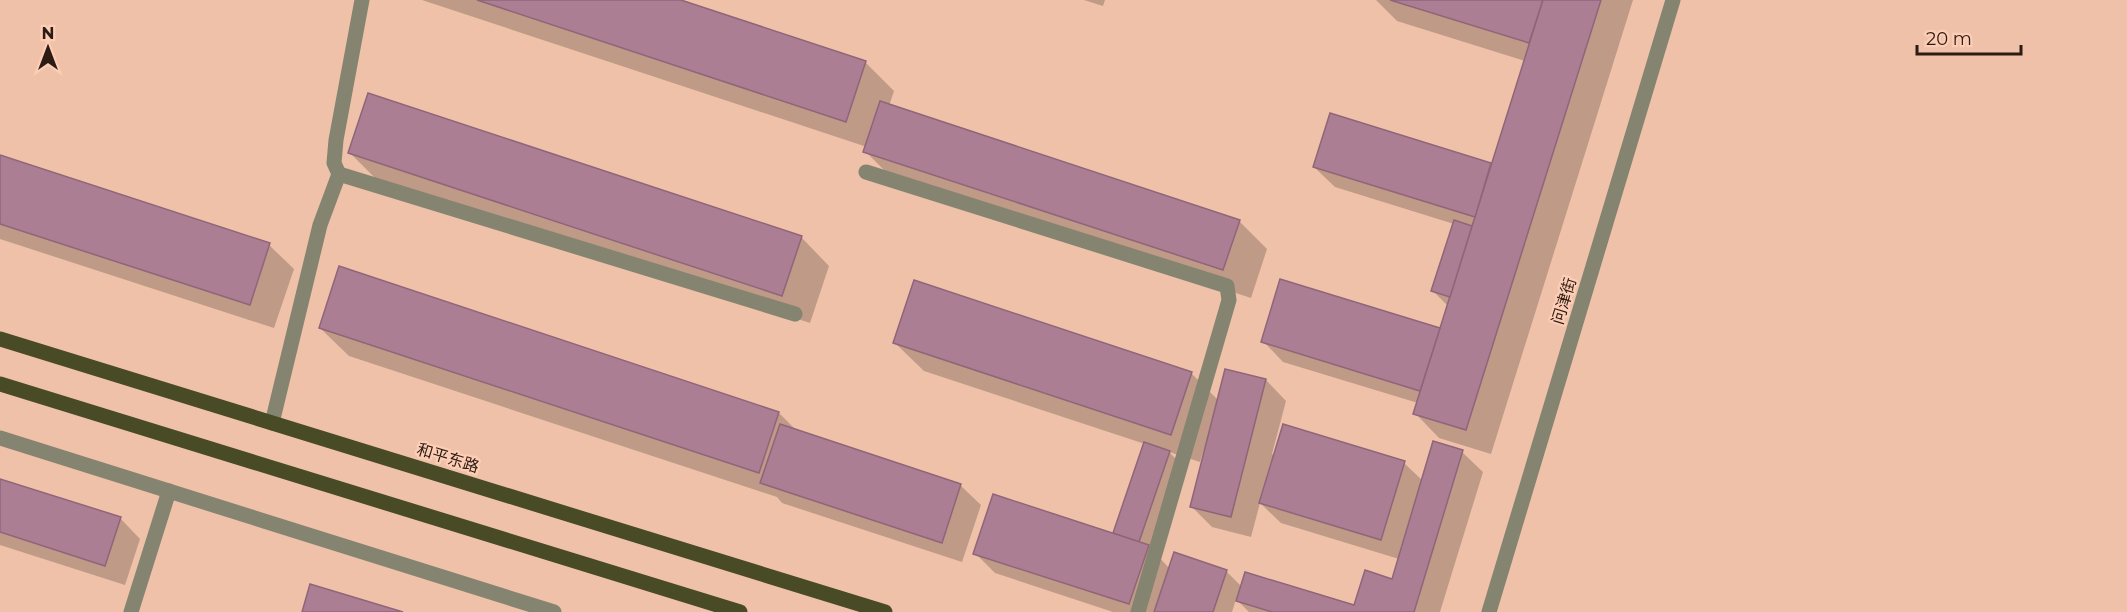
<svg xmlns="http://www.w3.org/2000/svg" width="2127" height="612" viewBox="0 0 2127 612" font-family="Montserrat,'Noto Sans SC',sans-serif">
<rect width="100%" height="100%" fill="#efc1a8"/>
<g fill="#0003" fill-rule="evenodd">
<polygon points="422,0 676,0 865,62 894,91 889,106 1239,221 1267,249 1251,298 894,180 865,151 867,147"/>
<polygon points="1084,0 1105,0 1103,6"/>
<polygon points="1376,0 1633,0 1491,454 1439,438 1415,413 1418,403 1283,362 1263,341 1441,331 1448,306 1433,291 1454,224 1335,187 1314,167 1331,115 1492,166 1525,61 1397,21"/>
<polygon points="350,153 801,237 829,266 810,323 378,181"/>
<polygon points="0,157 269,245 294,269 274,328 0,239"/>
<polygon points="320,328 779,413 796,430 960,485 981,505 962,562 782,503 777,497 349,356"/>
<path d="M895,343l296,30 28,28 47,-21 20,21 -14,53 3,1 129,8 19,18 39,-29 21,20 -43,140h-191l-13,-13 -4,13h-119l-118,-39 -20,-20 139,-18 31,-91 -221,-73zM1204,449l2,1 -14,57 20,20 39,10 9,-34 21,20 118,36 -6,22 -38,26 -113,-20 -16,-16 -56,-2 -15,-16 29,-86 -15,-15 31,10z"/>
<polygon points="0,480 120,518 140,539 125,585 0,545"/>
</g>
<g fill="#ac7e94" stroke="#906579" stroke-width="1.5">
<polygon points="477,0 681,0 866,61 846,122"/>
<polygon points="1390,0 1543,0 1529,43"/>
<polygon points="1543,0 1601,0 1466,430 1413,414"/>
<polygon points="368,93 802,236 782,296 348,153"/>
<polygon points="880,101 1240,220 1223,270 863,152"/>
<polygon points="1330,113 1491,163 1475,217 1313,167"/>
<polygon points="0,155 270,243 250,305 0,224"/>
<polygon points="1454,220 1472,226 1450,297 1431,291"/>
<polygon points="339,266 779,412 759,473 319,328"/>
<polygon points="1280,279 1440,328 1420,391 1261,342"/>
<polygon points="914,280 1192,372 1171,435 893,343"/>
<polygon points="1225,369 1266,379 1231,517 1190,507"/>
<polygon points="780,424 961,484 942,543 760,483"/>
<polygon points="1283,424 1405,461 1381,540 1259,503"/>
<polygon points="1433,441 1463,450 1414,612 1272,612 1236,601 1245,572 1354,605 1365,570 1392,579"/>
<polygon points="1144,442 1170,451 1139,542 1113,533"/>
<polygon points="0,479 121,517 105,566 0,532"/>
<polygon points="993,494 1149,545 1129,604 973,554"/>
<polygon points="1174,552 1227,570 1213,612 1154,612"/>
<polygon points="310,584 403,612 302,612"/>
</g>
<g fill="none" stroke-linecap="round" stroke-linejoin="round">
<g stroke="#848471" stroke-width="15">
<polyline points="362,0 336,140 334,163 339,174 795,314"/>
<polyline points="866,172 1227,286 1229,300 1138,612"/>
<polyline points="272,423 320,225 339,174"/>
<polyline points="0,438 554,612"/>
<polyline points="131,612 169,491"/>
<polyline points="1489,612 1673,0"/>
</g>
<g stroke="#494a26" stroke-width="15">
<polyline points="0,339 885,612"/>
<polyline points="0,384 740,612"/>
</g>
</g>
<g text-anchor="middle" dominant-baseline="central" stroke-width="4.5" stroke-linejoin="round" paint-order="stroke">
<g font-size="16" fill="#2d1c13" stroke="#fdceb5">
<text transform="translate(1564 301) rotate(-73)">问津街</text>
<text transform="translate(448 458) rotate(17)">和平东路</text>
</g>
</g>
<g transform="translate(48 48)" stroke="#fdceb5" stroke-width="4.5" paint-order="stroke">
<path d="M0-4.5L10 22L0 15L-10 22Z" fill="#2d1c13"/>
<text y="-9" font-size="16" font-weight="bold" text-anchor="middle" fill="#2d1c13">N</text>
</g>
<path d="M1917 45v9h104v-9" fill="none" stroke="#2d1c13" stroke-width="3"/>
<text x="1926" y="45" font-size="18" fill="#2d1c13" stroke="#fdceb5" stroke-width="4.5" paint-order="stroke">20 m</text>
</svg>
